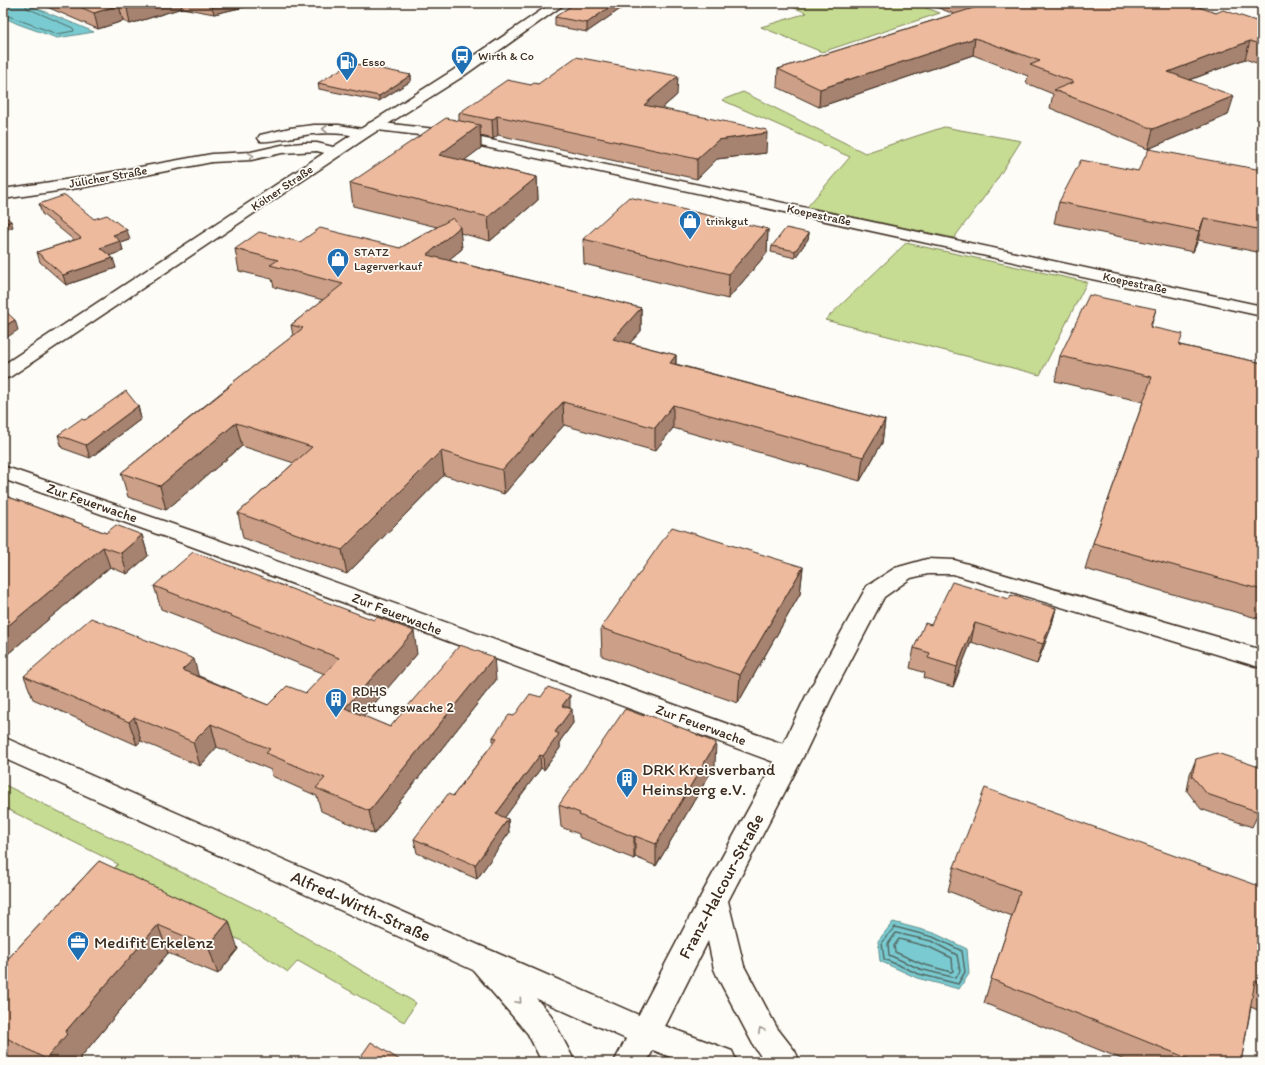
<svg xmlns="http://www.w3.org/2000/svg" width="1265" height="1065" viewBox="0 0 1265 1065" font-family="Itim,sans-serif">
<rect width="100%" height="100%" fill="#fdfcf7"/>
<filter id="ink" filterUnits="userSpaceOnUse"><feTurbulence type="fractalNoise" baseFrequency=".025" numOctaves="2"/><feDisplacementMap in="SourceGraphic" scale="8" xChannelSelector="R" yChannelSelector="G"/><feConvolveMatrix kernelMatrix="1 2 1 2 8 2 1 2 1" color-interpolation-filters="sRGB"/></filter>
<g filter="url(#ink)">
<g fill="#c6dc92" stroke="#808358">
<polygon points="783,3 913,3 940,13 822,52 761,27 807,13"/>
<polygon points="743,92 865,153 944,127 1021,141 996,181 954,238 807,207 850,157 722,100"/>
<polygon points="906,243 1087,282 1040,375 825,320"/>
<polygon points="3,784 268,915 416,1003 404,1022 298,961 288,972 240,940 103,880 118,864 3,807"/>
</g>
<g fill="#79cbd1" stroke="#608b89">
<polygon points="6,3 24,3 94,32 57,38 18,24 3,17 3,4"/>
<polygon points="893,922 934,933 967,949 969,974 959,989 917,978 880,961 878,941"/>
</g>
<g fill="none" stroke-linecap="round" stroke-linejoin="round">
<polyline stroke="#546a66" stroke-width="1" points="3,14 57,34 74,31 73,28 27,8 24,3"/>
<g stroke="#546a66" stroke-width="1.5">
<polygon points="895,927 933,937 962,951 965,972 958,984 919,974 884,959 882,942"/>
<polygon points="896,933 931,941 957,955 960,971 956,978 920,969 889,955 888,944"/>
<polygon points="899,939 929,947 952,958 953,971 951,972 922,964 895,952 894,946"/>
</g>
<g stroke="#3b2a1e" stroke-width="3">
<g id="street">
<polygon points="374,122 444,130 1262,306 1262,316 444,138 369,129 367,126 369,123"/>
<path d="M314,125h25l30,5 2,3 -2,3c-8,2 -17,-1 -25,-2 -10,-1 -21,-1 -31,0 -13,1 -44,9 -53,7l-2,-3 2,-3 30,-7z"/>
<polygon points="303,143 317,143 341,149 343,152 341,155 336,156 317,151 282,153 251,160 212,162 85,187 3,199 3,189 85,177 212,154 251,152 282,145"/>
<polygon points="3,466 204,535 783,744 806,696 867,586 895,568 927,559 954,560 1262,650 1262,668 953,574 928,574 911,578 884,597 832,696 803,757 728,901 744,966 777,1028 795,1051 800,1062 765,1062 755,1048 718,978 714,969 708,941 647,1062 614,1062 703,892 774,762 188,545 3,479"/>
<polygon points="485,949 496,953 550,1014 575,1062 542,1062 528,1034 474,971 470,962 474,953"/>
</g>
</g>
<g stroke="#3b2a1e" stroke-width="3">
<g id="secondary">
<polygon points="552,3 566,3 462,77 369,136 10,377 3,379 3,365 359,130 452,71"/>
<polygon points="3,737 657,1023 732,1051 737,1062 683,1062 635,1043 3,758"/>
</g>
</g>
<use href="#street" fill="#fdfcf7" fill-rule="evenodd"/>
<use href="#secondary" fill="#fdfcf7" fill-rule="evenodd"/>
</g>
<g fill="#cca088" stroke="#3b2a1e">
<polygon points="38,3 261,3 214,14 182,8 130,24 123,21 98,29"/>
<polygon points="575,3 629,3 587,32 555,26 555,17"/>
<polygon points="926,3 1187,3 1216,13 1262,23 1262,65 1245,59 1190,80 1228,115 1148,149 1050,108 1053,94 1026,83 1028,76 973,55 819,107 777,87 778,69 954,14"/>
<polygon points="411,75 411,81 379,101 319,89 318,83"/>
<polygon points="538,84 677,95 661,109 766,153 717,159 697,179 498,135 493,139 481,136 481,148 464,160 537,177 538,200 490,241 460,233 462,249 448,260 641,308 641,331 630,343 676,355 676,364 885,420 882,443 860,481 673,428 655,451 564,425 504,494 444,475 347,574 243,538 238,513 294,463 242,446 166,510 128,497 121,473 228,387 228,386 293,336 291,325 323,300 274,287 272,279 239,271 235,249 300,242 400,248 437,227 353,206 350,183 459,121 459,113 531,85"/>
<polygon points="1262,170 1262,253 1198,240 1193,252 1054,223 1059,202 1138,171"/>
<polygon points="39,204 94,219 130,240 121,243 123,251 110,255 116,268 66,285 40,262 37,252 74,240 42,214"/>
<polygon points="768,229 767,253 728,299 584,264 583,239"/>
<polygon points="809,233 808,239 795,258 771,252 772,246"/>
<polygon points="1156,309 1151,327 1180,345 1262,363 1262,615 1260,619 1085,569 1093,543 1143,402 1055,381 1060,356"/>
<polygon points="138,406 141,419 90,458 62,448 58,435 85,420"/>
<polygon points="3,495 106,533 142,535 148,556 127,574 110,567 3,658"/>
<polygon points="803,567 800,594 738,703 602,656 601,628"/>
<polygon points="154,586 417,654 363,716 390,727 496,680 374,834 321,811 317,796 272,776 271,770 217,747 200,766 141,741 137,745 33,699 24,676 199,676 268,705 306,693 325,674 161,609"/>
<polygon points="1009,599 1056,608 1051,628 1037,664 971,642 953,687 924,678 925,673 910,668 914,648 931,625"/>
<polygon points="570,709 573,723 560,741 560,748 544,770 541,768 504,818 508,819 509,833 477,879 417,853 414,839 453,796 493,743 493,737 514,716"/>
<polygon points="644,716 697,734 697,735 715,765 656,866 635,857 634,859 579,837 579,834 561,827 559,805"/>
<polygon points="1196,759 1259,812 1252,827 1201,809 1187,791 1190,774"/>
<polygon points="99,861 238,949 218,974 168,953 80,1058 81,1061 80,1062 15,1062 3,1056 3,964"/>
<polygon points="954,867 1262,887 1262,1012 1251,1007 1241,1062 1129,1062 984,1003 991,979 1012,916 948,891"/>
</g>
<g fill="#a6826f" stroke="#3b2a1e">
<polygon points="143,3 181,3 182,8 130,24 127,8"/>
<polygon points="211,3 261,3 214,14"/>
<polygon points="615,3 629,3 587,32 587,23"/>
<polygon points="119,5 123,21 98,29 94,13"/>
<polygon points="975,38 973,55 819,107 820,89"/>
<polygon points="1250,41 1245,59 1163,90 1168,72"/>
<polygon points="411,75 411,81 379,101 379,96"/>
<polygon points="678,76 677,95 644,124 644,105"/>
<polygon points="1234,96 1228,115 1148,149 1153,129"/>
<polygon points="497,116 498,135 493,139 492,120"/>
<polygon points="480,125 481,148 441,178 439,155"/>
<polygon points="767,133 766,153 717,159 697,179 697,159 718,140"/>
<polygon points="537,177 538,200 490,241 488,217"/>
<polygon points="1204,218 1198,240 1193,252 1199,231"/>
<polygon points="11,221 13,227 3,231 3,224"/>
<polygon points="460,227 462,249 429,276 427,255"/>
<polygon points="768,229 767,253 728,299 729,274"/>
<polygon points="127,230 130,240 121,243 123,251 103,258 100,248 113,235"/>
<polygon points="809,233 808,239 795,258 795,251"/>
<polygon points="113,258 116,268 66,285 63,275"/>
<polygon points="641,308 641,331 613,361 613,339"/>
<polygon points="15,320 18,330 3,340 3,327"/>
<polygon points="676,355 675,378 670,363"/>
<polygon points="563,402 564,425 504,494 502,470"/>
<polygon points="673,405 673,428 655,451 655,428"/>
<polygon points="138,406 141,419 90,458 86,445"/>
<polygon points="885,420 882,443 860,481 863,457"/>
<polygon points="236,423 242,446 166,510 160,486"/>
<polygon points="441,451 444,475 347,574 342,550"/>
<polygon points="142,535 148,556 127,574 121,553"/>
<polygon points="103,547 110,567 3,658 3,630"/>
<polygon points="803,567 800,594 738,703 740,675"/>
<polygon points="1056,608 1051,628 1037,664 1043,644"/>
<polygon points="975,623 971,642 953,687 957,667"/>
<polygon points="414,631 417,654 350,732 345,708"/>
<polygon points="494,657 496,680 374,834 369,811"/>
<polygon points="194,659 200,682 182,670"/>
<polygon points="570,695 570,708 562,706"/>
<polygon points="572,709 573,723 560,741 560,748 544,770 543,756 555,732"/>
<polygon points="134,717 141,741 137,745 129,722"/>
<polygon points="211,724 217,747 200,766 193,742"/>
<polygon points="716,743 715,765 656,866 656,844"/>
<polygon points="540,755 541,768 497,828 496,814"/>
<polygon points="508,819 509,833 477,879 475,865"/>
<polygon points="635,836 635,857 634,859 634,837"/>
<polygon points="229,921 238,949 218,974 208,946"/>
<polygon points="158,925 168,953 80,1058 81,1061 80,1062 48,1062 46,1059 65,1032"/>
</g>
<g fill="#edba9e" stroke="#3b2a1e">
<polygon points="71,3 143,3 127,8 119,5 94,13"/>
<polygon points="575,3 615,3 587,23 555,17"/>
<polygon points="973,3 1187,3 1216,13 1223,10 1262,23 1262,45 1250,41 1168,72 1234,96 1153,129 1054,90 1074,82 1030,65 1040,61 975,38 820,89 778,69 980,6"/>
<polygon points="576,57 678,76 644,105 767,130 767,133 718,140 697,159 497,116 492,120 459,113 507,80 531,85 534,83 538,84"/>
<polygon points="351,63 411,75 379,96 318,83"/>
<polygon points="446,118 480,125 439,155 537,177 488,217 350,183"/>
<polygon points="1149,149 1262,170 1262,230 1204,218 1199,231 1059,202 1081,160 1138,171"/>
<polygon points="65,195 94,219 107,215 127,230 113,235 120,241 100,248 113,258 63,275 37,252 81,238 39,204"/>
<polygon points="629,197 768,229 729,274 583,239"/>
<polygon points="3,215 11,221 3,224"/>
<polygon points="453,218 460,227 427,255 641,308 613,339 676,355 670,363 885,420 863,457 673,405 655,428 563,402 502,470 441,451 342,550 238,513 312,447 236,423 160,486 121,473 229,387 228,386 303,328 291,325 343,284 270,265 278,260 235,249 259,232 300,242 320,228 400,248"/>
<polygon points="786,228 809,233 795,251 772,246"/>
<polygon points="1089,295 1156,309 1150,327 1183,334 1179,345 1262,363 1262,590 1093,543 1152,377 1060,356"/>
<polygon points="3,309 15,320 3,327"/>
<polygon points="126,391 138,406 86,445 58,435 81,419 85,420"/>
<polygon points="3,495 106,533 116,525 142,535 121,553 103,547 3,630"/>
<polygon points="672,527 803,567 740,675 601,628"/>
<polygon points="193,552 374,620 377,617 414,631 345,708 390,727 460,645 494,657 369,811 316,788 325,778 266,753 270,749 211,724 193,742 134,717 129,722 24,676 91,618 194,659 182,670 268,705 287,686 306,693 339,658 154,586"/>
<polygon points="952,582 1009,599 1011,595 1056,608 1043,644 975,623 957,667 928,658 930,653 914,648 925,623 931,625"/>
<polygon points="548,687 570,695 562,706 572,709 555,732 559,734 543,756 540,755 496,814 508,819 475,865 414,839 448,794 453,796 497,738 493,737 509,715 514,716 530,694 541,697"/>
<polygon points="625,709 644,716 646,714 697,734 697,735 716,743 656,844 635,836 634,837 579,815 580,813 559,805"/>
<polygon points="1217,753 1262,768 1262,795 1259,812 1207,794 1192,776 1196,759"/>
<polygon points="985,788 1262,887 1262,984 1255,981 1241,1062 1197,1062 991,979 1020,892 954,867"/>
<polygon points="99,861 229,921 208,946 158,925 65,1032 67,1034 46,1059 3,1036 3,964"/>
<polygon points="371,1042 403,1062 357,1062"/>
</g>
<defs><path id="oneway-chevron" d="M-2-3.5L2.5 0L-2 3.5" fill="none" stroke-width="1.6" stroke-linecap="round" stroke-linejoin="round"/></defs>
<g stroke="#9c938a">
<use href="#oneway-chevron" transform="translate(325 129) rotate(-180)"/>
<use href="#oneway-chevron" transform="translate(251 156) rotate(-8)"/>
<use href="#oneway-chevron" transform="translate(519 1001) rotate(49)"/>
<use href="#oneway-chevron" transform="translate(761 1030) rotate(-118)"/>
</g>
</g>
<defs>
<g id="bus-pin" transform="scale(1.15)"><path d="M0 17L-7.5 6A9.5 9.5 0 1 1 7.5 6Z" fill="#1f6fb2" stroke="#fdfcf7"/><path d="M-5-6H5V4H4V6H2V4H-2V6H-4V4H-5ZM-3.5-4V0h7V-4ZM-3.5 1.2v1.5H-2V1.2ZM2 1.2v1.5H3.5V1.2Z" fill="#fff"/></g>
<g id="fuel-pin" transform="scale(1.15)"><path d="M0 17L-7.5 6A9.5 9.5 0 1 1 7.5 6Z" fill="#1f6fb2" stroke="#fdfcf7"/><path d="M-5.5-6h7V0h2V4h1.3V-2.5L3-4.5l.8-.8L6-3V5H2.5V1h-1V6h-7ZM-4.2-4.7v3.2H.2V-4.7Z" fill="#fff"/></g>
<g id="shop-pin" transform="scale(1.15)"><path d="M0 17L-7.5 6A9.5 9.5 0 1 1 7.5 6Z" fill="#1f6fb2" stroke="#fdfcf7"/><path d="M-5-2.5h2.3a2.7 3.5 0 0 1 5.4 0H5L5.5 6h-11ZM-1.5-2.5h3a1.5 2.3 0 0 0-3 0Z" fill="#fff"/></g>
<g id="building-pin" transform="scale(1.15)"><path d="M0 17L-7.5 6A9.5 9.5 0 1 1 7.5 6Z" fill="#1f6fb2" stroke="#fdfcf7"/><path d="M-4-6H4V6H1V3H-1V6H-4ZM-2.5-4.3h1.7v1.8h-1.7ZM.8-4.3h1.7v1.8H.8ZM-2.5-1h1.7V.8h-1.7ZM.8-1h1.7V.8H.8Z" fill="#fff"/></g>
<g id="office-pin" transform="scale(1.15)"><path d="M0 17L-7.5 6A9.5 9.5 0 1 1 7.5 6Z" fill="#1f6fb2" stroke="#fdfcf7"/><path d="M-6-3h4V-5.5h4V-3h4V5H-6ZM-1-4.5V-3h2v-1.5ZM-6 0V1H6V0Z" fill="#fff"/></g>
</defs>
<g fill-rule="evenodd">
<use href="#bus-pin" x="462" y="56"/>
<use href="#fuel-pin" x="347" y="62"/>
<use href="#shop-pin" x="690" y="221"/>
<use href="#shop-pin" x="338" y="259"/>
<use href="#building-pin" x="336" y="699"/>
<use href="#building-pin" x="627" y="779"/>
<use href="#office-pin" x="78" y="942"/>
</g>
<g text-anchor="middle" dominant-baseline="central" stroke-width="3.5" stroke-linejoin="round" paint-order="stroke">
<g font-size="12" fill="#3b2a1e" stroke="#fdfcf7" text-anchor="start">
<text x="478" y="56">Wirth &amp; Co</text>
<text x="362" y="62">Esso</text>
<text x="706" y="221">trinkgut</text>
<text x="354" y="252">STATZ<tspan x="354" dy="14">Lagerverkauf</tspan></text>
</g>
<g font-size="12" fill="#3b2a1e" stroke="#fdfcf7">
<text transform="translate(108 177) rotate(-10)">Jülicher Straße</text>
<text transform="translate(282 188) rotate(-34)">Kölner Straße</text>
<text transform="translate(819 215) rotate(12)">Koepestraße</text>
<text transform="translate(1135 283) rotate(12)">Koepestraße</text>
</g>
<g font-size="14" fill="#3b2a1e" stroke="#fdfcf7">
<text transform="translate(92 503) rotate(19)">Zur Feuerwache</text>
<text transform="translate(397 614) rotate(21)">Zur Feuerwache</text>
<text transform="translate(701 725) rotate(20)">Zur Feuerwache</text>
</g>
<g font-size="14" fill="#3b2a1e" stroke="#fdfcf7" text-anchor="start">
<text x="352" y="691">RDHS<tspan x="352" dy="16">Rettungswache 2</tspan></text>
</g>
<g font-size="17" fill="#3b2a1e" stroke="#fdfcf7" text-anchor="start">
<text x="642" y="769">DRK Kreisverband<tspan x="642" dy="20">Heinsberg e.V.</tspan></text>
<text x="94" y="942">Medifit Erkelenz</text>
</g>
<g font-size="17" fill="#3b2a1e" stroke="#fdfcf7">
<text transform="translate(721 886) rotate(-62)">Franz-Halcour-Straße</text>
<text transform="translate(361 906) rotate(24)">Alfred-Wirth-Straße</text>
</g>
</g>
<rect width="1265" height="1065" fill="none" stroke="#fdfcf7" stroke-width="16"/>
<rect x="8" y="8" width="1249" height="1049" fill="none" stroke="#3b2a1e" stroke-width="1.5" filter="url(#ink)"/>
</svg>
